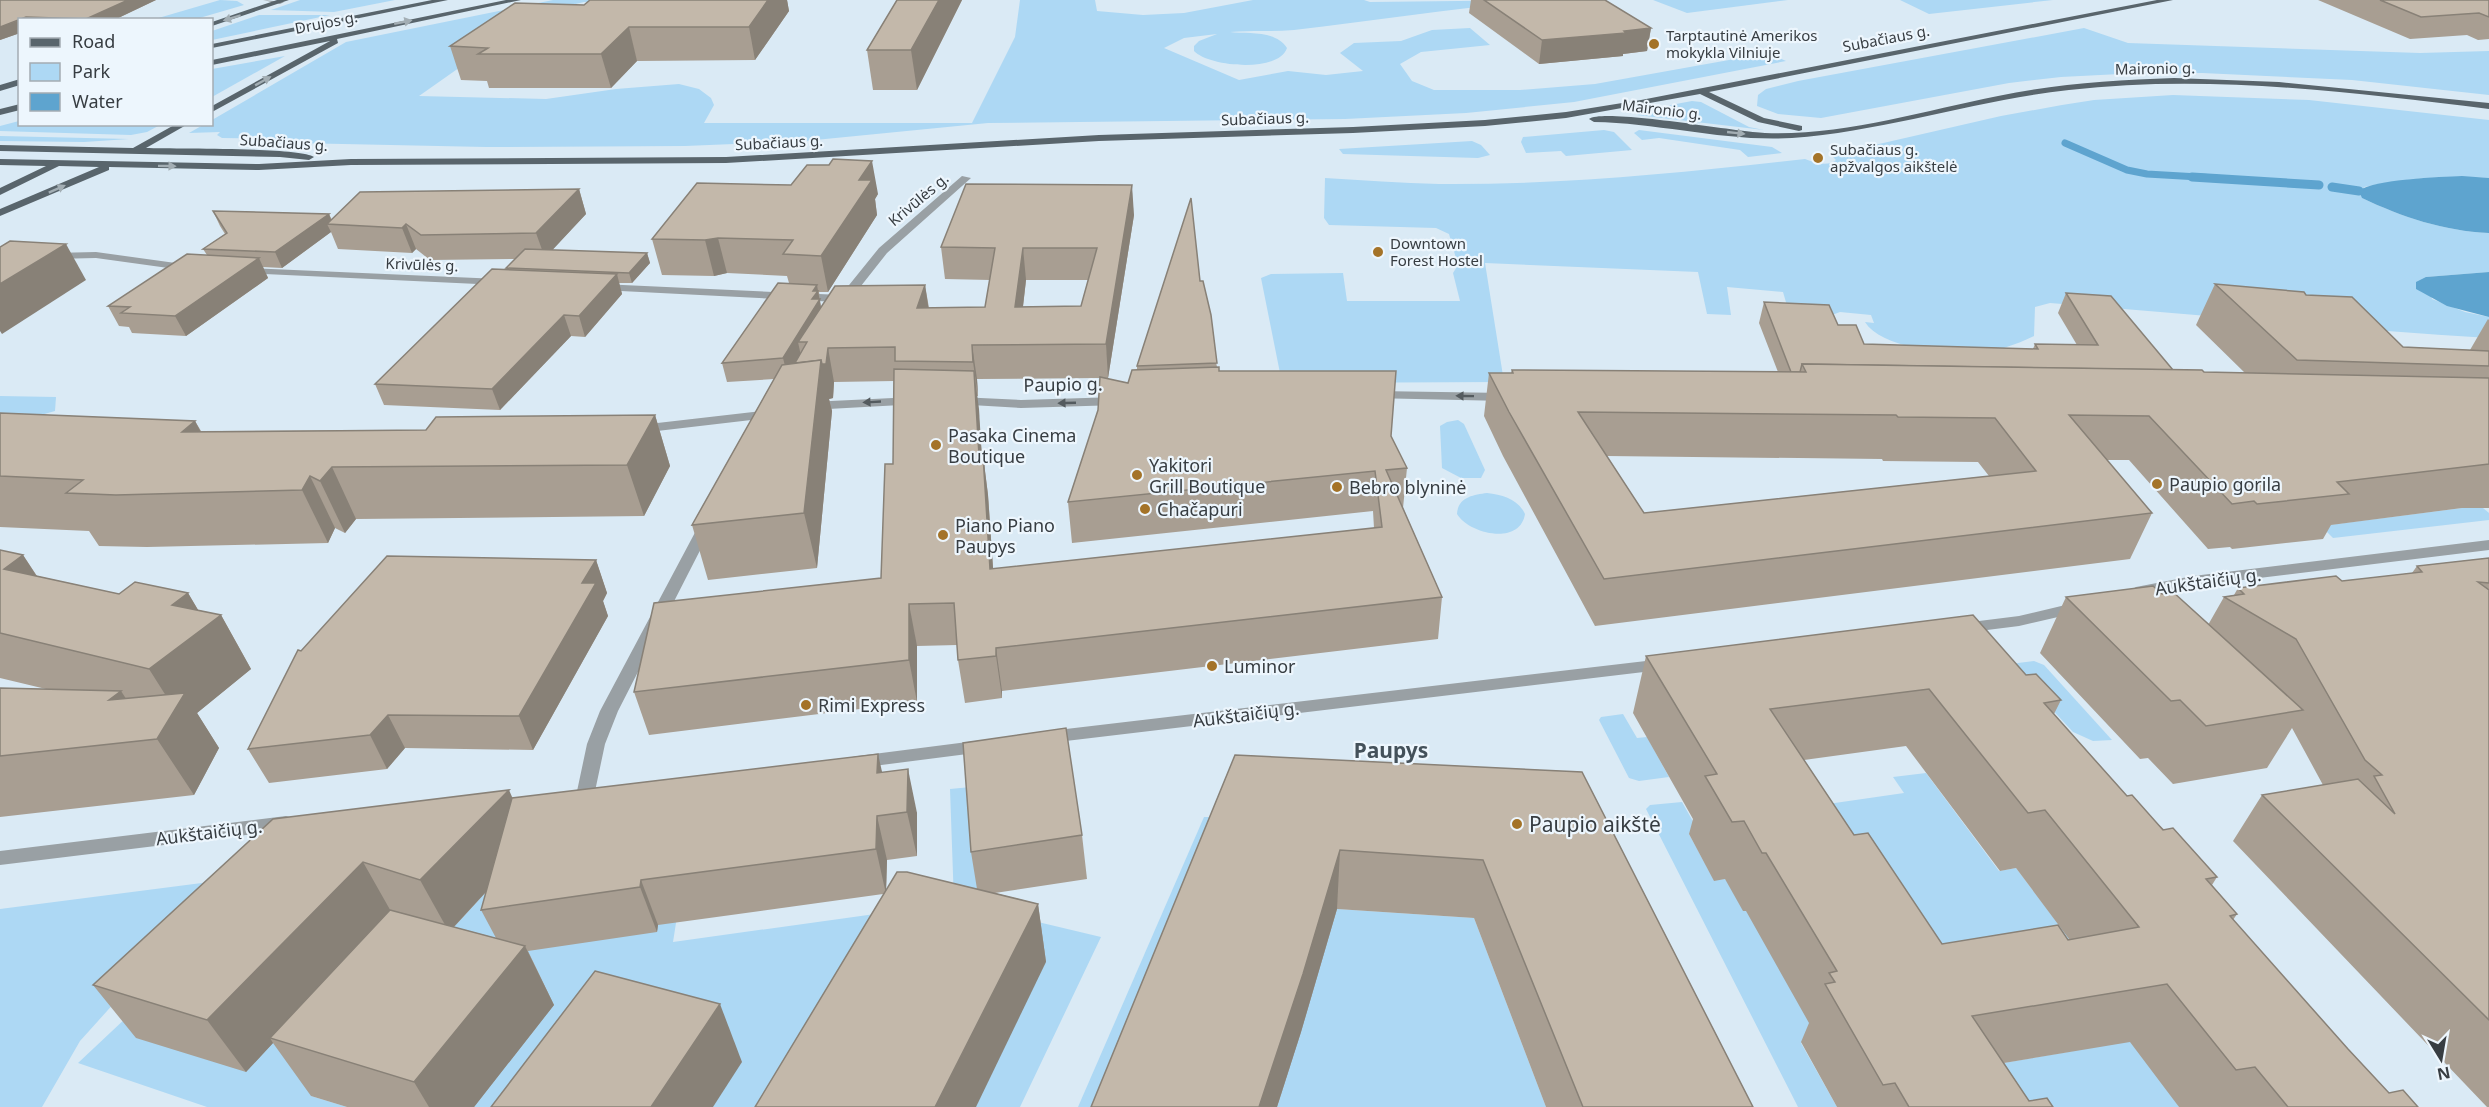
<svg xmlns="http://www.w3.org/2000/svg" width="2489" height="1107" viewBox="0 0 2489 1107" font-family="'Noto Sans',sans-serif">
<rect width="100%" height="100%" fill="#daeaf5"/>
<g fill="#add8f4">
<polygon points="220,0 237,1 244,5 196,19 155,19"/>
<polygon points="300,0 395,0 334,12 271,10"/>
<path d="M553,0h221l-190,2 -47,11 -118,83 127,3 70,-10 63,-5 20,5 12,9 3,7 -10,18h268l43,-86 5,-37h75l2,11 46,4 41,-2 69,-13h111l6,2 171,-2c-82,8 -164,20 -247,30 -21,2 -42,0 -64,2 17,2 46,-2 57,16 -8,25 -78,19 -93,3v-5l5,-5 18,-7 -33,4 -20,10 75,32 49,-9 38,4 37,-4 -23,-18 14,-10 47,-2 31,-11 38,-2 20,17 -69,7 -21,12 12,17 22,9h86l75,-6 173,-31 18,8 -212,41 -108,11 -121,6 -357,4 -183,18 -120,5 -199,1 -191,-4 -4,-4 -69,-1 -5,-3 3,-3 -31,1 14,-8 9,-1v-4l134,-78z"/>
<polygon points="1653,0 1788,0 1687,13"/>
<polygon points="1900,0 2053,0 1929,14"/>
<polygon points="259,15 330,15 212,40 212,31"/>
<polygon points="2084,28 2128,43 2420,53 2489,51 2489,95 2352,80 2202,73 2120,74 2061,77 2009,83 1821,118 1778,114 1757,106 1758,95 1766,89 1798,81"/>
<polygon points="285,56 212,97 212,69"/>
<path d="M2173,95l136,5 180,20v58c-42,-3 -85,0 -125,9l-2,11c40,19 82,33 127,35v39l-63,5 6,22 33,13 24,5v21c-147,-9 -293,-24 -439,-35l-15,4 -1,29c-18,9 -42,17 -62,17 -29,0 -91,-5 -107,-31l9,1 -3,-8 -31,-3 -16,6 -34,-2 -7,-24 -56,-5 4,28 -24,-1 -9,-42 -213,-9 19,119 -222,1 -21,-105 10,-4 72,-1 4,28h113l-7,-28 5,-8 -9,-31 -13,-6 -107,-3 -5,-7 1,-40c38,2 76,5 114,6 122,1 245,-11 366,-25 10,4 23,8 31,1l-5,-5 170,-39 61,-11 32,-5z"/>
<polygon points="1692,101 1701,102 1749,127 1764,130 1637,115 1644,110"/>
<polygon points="19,121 20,124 160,125 147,132 131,135 0,131 0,126"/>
<polygon points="1604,130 1614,132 1632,150 1566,156 1561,151 1526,153 1521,142 1523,137"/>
<polygon points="1639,130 1772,147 1782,153 1748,157 1740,150 1659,138 1642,140 1634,133"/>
<polygon points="0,136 129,139 84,142 0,141"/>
<polygon points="1472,141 1481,145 1490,155 1478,158 1343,154 1339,149"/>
<polygon points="0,396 56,397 55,411 16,422 0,422"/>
<polygon points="1458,420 1464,424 1485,470 1481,478 1461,478 1442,468 1440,426 1447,422"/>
<path d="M1487,493c16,2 31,6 38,21 -5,32 -56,20 -68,0 1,-17 16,-19 30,-21z"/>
<polygon points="2462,508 2483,508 2489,513 2489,520 2333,538 2321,526"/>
<polygon points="2034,661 2044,665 2112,740 2093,741 2073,732 2010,664"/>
<polygon points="1623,714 1637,738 1647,737 1669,777 1639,781 1629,778 1599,720 1601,717"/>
<polygon points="1926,773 1999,871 2016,868 2104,985 2179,1107 1963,1107 1968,1069 2073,1051 1915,1002 1814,806 1904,793 1893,777"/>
<polygon points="971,787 980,908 1101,937 1020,1107 474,1107 311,1096 347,1107 207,1107 78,1063 276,877 452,851 449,932 532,842 692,821 673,942 954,903 950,789"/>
<polygon points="1682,802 1699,832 1689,834 1714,880 1725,879 1757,910 1822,1028 1801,1043 1837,1107 1798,1107 1646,809 1650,805"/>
<polygon points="1204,817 1222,817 1121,1107 1078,1107"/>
<polygon points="225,880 80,1041 42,1107 0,1107 0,909"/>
<polygon points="1337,909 1474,918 1546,1107 1277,1107"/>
</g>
<g fill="#5ea4cf">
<path d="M2462,176l27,2v55c-45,-2 -87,-16 -127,-35l-3,-7c14,-12 82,-14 103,-15z"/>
<polygon points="2489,272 2489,317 2447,306 2416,289 2416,282 2426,277"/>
</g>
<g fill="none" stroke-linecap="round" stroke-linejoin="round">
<polyline stroke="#5ea4cf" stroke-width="7" points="2065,143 2127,170 2147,174 2216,178"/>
<g stroke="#5ea4cf" stroke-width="9">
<polyline points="2192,177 2319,185"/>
<polyline points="2332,187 2359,191"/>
</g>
<g fill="#99a0a4" fill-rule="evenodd">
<polygon points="263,0 284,2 280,4"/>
<polygon points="962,176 971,178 887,253 846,305 838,305 837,302 601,290 595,287 601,284 841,295 879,248"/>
<polygon points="96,252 190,265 196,268 190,271 96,258 53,259 47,256 53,253"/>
<polygon points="247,268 499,279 505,282 499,285 243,273 241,271"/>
<polygon points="1376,391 1505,393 1511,397 1505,401 1371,398 1370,395 1371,392"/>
<polygon points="914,397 920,401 919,404 810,410 803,406 810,402"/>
<polygon points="959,397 1021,400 1118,397 1124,401 1118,405 1021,408 954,404 953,401"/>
<polygon points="771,410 776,411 778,414 776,417 640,433 633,429 640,425"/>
<polygon points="706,521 713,525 618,711 605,744 594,796 591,801 585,803 579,801 576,796 587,744 600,711 699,525"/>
<polygon points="2489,540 2489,550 2193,586 2136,597 2128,592 2136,587 2193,576"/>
<polygon points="2078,602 2084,603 2086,607 2084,611 2019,626 1963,633 1957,632 1955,628 1957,624 1963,623 2019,616"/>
<polygon points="1663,659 1669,661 1671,665 1669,669 1049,743 1043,741 1040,737 1043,733 1049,731"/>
<polygon points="983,740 989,742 992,746 989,750 983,752 858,768 852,767 849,762 852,757 858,756"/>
<polygon points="286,816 293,818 295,823 293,828 286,830 0,865 0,851"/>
</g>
<g fill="#59656c" fill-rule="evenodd">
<polygon points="277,0 289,0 212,26 212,22"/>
<polygon points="432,0 448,0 212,48 212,44"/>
<polygon points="506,0 521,0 337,39 338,43 212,112 212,106 330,41 212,65 212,60"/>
<polygon points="2157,0 2173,0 1709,92 1764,118 1802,126 1802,130 1799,131 1758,122 1700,94 1566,118 1485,126 1353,133 1099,141 726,163 351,165 259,170 109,167 109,170 0,216 0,209 99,167 59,166 0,195 0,188 46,166 0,165 0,159 259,164 351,159 726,157 1099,135 1353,127 1485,120 1566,112 1641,100"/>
<path d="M2174,78l105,4 210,21v6c-139,-17 -280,-35 -420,-19 -93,10 -183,41 -277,48 -66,4 -132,-15 -198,-16l-5,-3c16,-11 146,13 176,14 78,3 157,-22 233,-37 58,-12 116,-16 176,-18z"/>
<polygon points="20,79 20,85 0,91 0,85"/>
<polygon points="20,104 20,110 0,115 0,109"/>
<path d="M176,124h12l-42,24c26,1 154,-1 168,9l-5,3 -29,-3 -280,-6v-6l133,3z"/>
</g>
</g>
<g fill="#a89e92" fill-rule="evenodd">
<polygon points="0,0 156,0 114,20 20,20 20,33 0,40"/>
<polygon points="590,0 787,0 789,11 755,60 637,61 611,88 489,88 487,81 461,80 450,46 584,5"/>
<polygon points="897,0 962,0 917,90 873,90 867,50"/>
<polygon points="1471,0 1605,0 1651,28 1647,51 1623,54 1623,56 1539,64 1469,13"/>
<polygon points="2318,0 2489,0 2489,39 2478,40 2467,35 2410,39"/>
<polygon points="579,189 586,214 552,250 647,253 650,263 632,283 619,283 622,294 585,337 571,336 500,410 384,405 375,384 507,269 506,268 515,259 430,260 416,249 412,253 338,249 331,232 282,268 263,267 268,278 186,336 132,333 129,327 119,326 108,306 207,255 203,249 225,234 220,226 213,211 329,214 332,220"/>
<path d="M878,194l-3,5 2,16 -49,77h-9l2,15 104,-22 4,23 56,-1 5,-27 -45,-1 -4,-32 193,-32 -26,163h-5l25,5 9,-14v-3l63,-85 17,86 2,4 172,66 16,31 -4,40 39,89 -4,42 -436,52v7l-37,5 -7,-43 -1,-15 -40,1v56l-268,33 -15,-43 247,-114 12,-114 1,-83 -60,1 -1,16 -4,1 3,12 -15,157 -109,12 -16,-55 82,-146 -47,3 -5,-19 67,-80 -2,-7 -60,-3 -13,3 -52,-1 -10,-36zM1026,280h62l-7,26 -58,1zM1100,378l-2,32 -30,92 4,41 301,-32 1,17 -381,41 -5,-74 -5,-40h-1l-5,-59h1l-1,-17z"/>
<path d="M2215,284l91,11 97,52 67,3 18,-31 1,1v188h-27l-131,17 -8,14 -91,10 -2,-2 -22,2 -79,-89h-22l45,53 -22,46 -535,67 -92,-170 -19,-40 5,-43h22l1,-3 266,2 -19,-49 5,-21 74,23 26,19 169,5 2,-5 42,1 -19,-32 8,-20 107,77 31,2 41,1 -49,-48zM1607,456l275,3 1,2 95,1 11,14 -345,37z"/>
<polygon points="0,413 195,421 201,431 426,430 655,415 670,466 644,516 356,519 345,533 335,528 328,543 147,547 99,546 89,531 0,527"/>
<polygon points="0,550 23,555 37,576 119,594 188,593 198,610 221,615 251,669 197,713 219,748 194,795 0,817 0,688 46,689 0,678"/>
<polygon points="2489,558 2489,1107 2487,1107 2233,841 2262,795 2323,785 2292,728 2267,768 2173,784 2148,758 2140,759 2040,653 2066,597 2162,594 2208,625 2224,597 2234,595 2238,588 2342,581 2412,573 2417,566"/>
<polygon points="596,560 607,593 603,601 608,616 533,750 405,748 387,769 269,783 248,749 301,651"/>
<path d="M1646,656l380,19 35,25 -7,14 73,82 90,81 -5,8 25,29 -4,6 115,129 41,44 29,14h-239l-49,-65 -126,21 25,38 24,6h-216l-36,-65 8,-19 -63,-112h-3l-18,-32 -11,2 -25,-47 4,-15 -60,-106zM1906,746l94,125 16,-3 53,71 -127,5 -88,-109 -50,-75z"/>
<polygon points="1235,755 1582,772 1753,1107 1546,1107 1474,918 1337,909 1301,1032 1277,1107 1091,1107"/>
<path d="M882,772l35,41v43l-30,4 -1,29h91l-6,-37 111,-17 5,44 -92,14 43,11 8,58 -163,-68 -225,31 -1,7 -129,19 26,54 -80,102h-127l-36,-11 -38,-53 -27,29 -110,-34 -43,-53 180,-166 239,-21zM487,891l-6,19 15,28 -42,-11z"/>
</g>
<g fill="#888177">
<polygon points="128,0 156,0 114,20 86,19"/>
<polygon points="768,0 787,0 789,11 755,60 749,27"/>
<polygon points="939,0 962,0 917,90 911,50"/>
<polygon points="20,20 20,33 0,40 0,27"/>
<polygon points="629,27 637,61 611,88 601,54"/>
<polygon points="1651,28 1647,51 1623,54 1623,56 1539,64 1542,40"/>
<polygon points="872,161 878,194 875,199 877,215 828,292 821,256 859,180"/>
<polygon points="1132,185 1134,215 1108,378 1106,344"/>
<polygon points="579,189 586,214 545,258 536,233"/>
<polygon points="329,214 333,225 327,224 331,232 282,268 275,252"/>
<polygon points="406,224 416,249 412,253 402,228"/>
<polygon points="718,238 727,273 714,276 705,240"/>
<polygon points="66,244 86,280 2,334 0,331 0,284"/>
<polygon points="1023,248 1026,280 1019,340 1015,307"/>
<polygon points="647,253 650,263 632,283 629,273"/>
<polygon points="259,258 268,278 186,336 175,316"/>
<polygon points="617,274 622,294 585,337 579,316"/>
<polygon points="817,285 823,319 807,342 798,342 801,356 821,360 828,348 834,382 833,398 829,399 832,411 817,568 804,513 788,378 783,358 812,299 813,291"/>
<polygon points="925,285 930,318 917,308"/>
<polygon points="564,315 571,336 500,410 492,389"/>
<polygon points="972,345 977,379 978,396 973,362"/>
<polygon points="974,371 979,409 984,495 979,455"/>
<polygon points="655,415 670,466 644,516 627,465"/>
<polygon points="195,421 222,472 182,432"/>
<polygon points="983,455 988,495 996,611 990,569"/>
<polygon points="332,467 356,519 345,533 320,481"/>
<polygon points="310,476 335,528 328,543 302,490"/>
<polygon points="23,555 58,609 4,569"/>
<polygon points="596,560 607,593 603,601 608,616 533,750 519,716 582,583"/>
<polygon points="188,593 207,625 221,615 251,669 197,713 219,748 194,795 157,739 175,710 149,669 172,605"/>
<polygon points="909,604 917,646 917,702 909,660"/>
<polygon points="996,648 1002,691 1002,698 996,656"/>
<polygon points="121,691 153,740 109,700"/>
<polygon points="388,715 405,748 387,769 370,735"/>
<polygon points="878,754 888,798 877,773"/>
<polygon points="908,769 917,813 917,856 907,812"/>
<polygon points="509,790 532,842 449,932 420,880"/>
<polygon points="877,816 887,860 886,894 876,849"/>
<polygon points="1340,850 1337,909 1301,1032 1277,1107 1259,1107"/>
<polygon points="363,862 393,915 270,1038 273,1043 246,1072 207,1020"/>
<polygon points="641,880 658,925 657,932 640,887"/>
<polygon points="1038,904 1046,962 976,1107 935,1107"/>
<polygon points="525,946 554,1005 474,1107 429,1107 414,1082"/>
<polygon points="720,1004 742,1062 713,1107 651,1107"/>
</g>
<g fill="#c3b8aa" stroke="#888177" stroke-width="1.5" fill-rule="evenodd">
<polygon points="0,0 128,0 86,19 26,17 0,27"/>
<polygon points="590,0 768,0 749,27 629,27 601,54 478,54 488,48 450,46 515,3 584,5"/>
<polygon points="897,0 939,0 911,50 867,50"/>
<polygon points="1484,0 1605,0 1651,28 1624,31 1626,33 1542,40"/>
<polygon points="2380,0 2489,0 2489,17 2479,13 2421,17"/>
<polygon points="833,159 872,161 859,180 872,180 821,256 783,254 793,240 718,238 705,240 652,239 697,183 791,185 807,165 829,165"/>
<path d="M966,184l166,1 -26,159 -134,1 1,17 -78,-1v-14l-67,1 -2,16h-4l-1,-4 -26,3 12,-21h-9l37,-56 90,-1 -8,23 68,-1 10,-59 -54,-1zM1023,248h74l-16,58 -66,1z"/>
<polygon points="579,189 536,233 421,235 406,224 402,228 327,224 360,192"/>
<polygon points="1191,198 1200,281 1203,281 1211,315 1217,363 1137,366"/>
<polygon points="213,211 329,214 275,252 203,249 227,233"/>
<polygon points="10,241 66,244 0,284 0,247"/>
<polygon points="525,249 647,253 629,273 506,268"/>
<polygon points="187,254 259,258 175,316 121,313 130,307 108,306"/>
<polygon points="492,269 617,274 579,316 564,315 492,389 375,384"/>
<polygon points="778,283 817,285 813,291 818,291 812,299 820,299 783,358 722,363"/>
<polygon points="2215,284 2304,292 2306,295 2352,297 2403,347 2489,351 2489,366 2297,360"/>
<polygon points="2066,293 2111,296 2173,370 1802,364 1800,372 1791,372 1764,302 1829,305 1838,325 1856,325 1864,344 2038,349 2035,344 2098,345"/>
<polygon points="821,360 804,513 692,525 782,365"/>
<path d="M1802,364l400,6 2,2 285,6v86l-152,18 12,12 -92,10 -3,-3 -22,3 -83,-88 -80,-1 83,98 -548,66 -95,-167 -20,-39h24l-1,-3 294,2zM1578,412l318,3 2,2 97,1 41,53 -392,42z"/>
<polygon points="1219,367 1219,371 1396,371 1391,436 1407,468 1386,470 1442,597 996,648 996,656 958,660 954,603 909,604 909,660 634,692 654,603 881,578 885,464 893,464 894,369 974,371 979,455 983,455 990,569 1382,527 1375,471 1068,502 1098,410 1100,377 1128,383 1132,370"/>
<polygon points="0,413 195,421 182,432 426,430 436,417 655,415 627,465 332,467 320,481 310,476 302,490 116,495 66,493 83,480 0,476"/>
<polygon points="0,550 23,555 4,569 119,594 135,582 188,593 172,605 221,615 149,669 0,633"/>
<polygon points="387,556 596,560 582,583 596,583 519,716 388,715 370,735 248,749 298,650 301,651"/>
<polygon points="2489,558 2489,583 2478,582 2489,590 2489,1020 2262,795 2358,779 2395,814 2374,776 2382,775 2365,760 2296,639 2224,597 2244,594 2238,588 2336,576 2342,581 2422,572 2417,566"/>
<polygon points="2153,586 2162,594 2173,592 2303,710 2206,726 2180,700 2171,701 2066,597"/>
<path d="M1973,615l53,60 10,-1 25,26 -17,3 83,93 5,-1 31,35 10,-2 44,49 -11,2 31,35 -7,2 118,133 41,44 14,-3 15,17h-130l-33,-40 -19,3 -69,-86 -195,32 57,85 18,-3 6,9h-144l-14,-24 -12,2 -58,-101 10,-2 -6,-9 8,-2 -71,-118h-4l-18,-32 -12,1 -27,-46 12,-2 -71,-118zM1929,689l99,124 17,-3 94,117 -71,13 -10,-15 -116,19 -74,-111 -14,2 -84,-126z"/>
<polygon points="0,688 121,691 109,700 185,693 157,739 0,756"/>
<polygon points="1066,728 1082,835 971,852 963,743"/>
<polygon points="878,754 877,773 908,769 907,812 877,816 876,849 641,880 640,887 481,910 512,798"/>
<polygon points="1235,755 1582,772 1753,1107 1583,1107 1483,860 1340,850 1303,974 1259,1107 1091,1107"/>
<polygon points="509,790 420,880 363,862 207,1020 93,985 273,819"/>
<polygon points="897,872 907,872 1038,904 935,1107 755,1107"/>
<polygon points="390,910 525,946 414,1082 270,1038"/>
<polygon points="595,971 720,1004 651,1107 491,1107"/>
</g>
<defs><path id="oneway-solid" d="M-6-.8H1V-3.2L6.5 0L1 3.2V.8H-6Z" transform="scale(1.5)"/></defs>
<g fill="#a3aeb4">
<use href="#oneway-solid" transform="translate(232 18) rotate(163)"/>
<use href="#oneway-solid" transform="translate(403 22) rotate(-11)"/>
<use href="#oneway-solid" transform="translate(263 81) rotate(-29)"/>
<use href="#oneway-solid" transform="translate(1736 133) rotate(6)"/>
<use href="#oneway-solid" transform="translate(167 166) rotate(1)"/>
<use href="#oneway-solid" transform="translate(57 189) rotate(-24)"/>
</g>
<g fill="#545b5f">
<use href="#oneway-solid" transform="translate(1465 396) rotate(-179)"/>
<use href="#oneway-solid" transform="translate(872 402) rotate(177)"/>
<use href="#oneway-solid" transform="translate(1067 403) rotate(178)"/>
</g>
<g fill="#a47328" stroke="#edf6fd" stroke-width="2">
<circle cx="1654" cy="44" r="6"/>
<circle cx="1818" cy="158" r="6"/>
<circle cx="1378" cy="252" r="6"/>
<circle cx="936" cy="445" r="6"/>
<circle cx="1137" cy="475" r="6"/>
<circle cx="2157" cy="484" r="6"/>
<circle cx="1337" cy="487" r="6"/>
<circle cx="1145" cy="509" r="6"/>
<circle cx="943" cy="535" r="6"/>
<circle cx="1212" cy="666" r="6"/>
<circle cx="806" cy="705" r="6"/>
<circle cx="1517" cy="824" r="6"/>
</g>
<g text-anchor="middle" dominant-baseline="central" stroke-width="4.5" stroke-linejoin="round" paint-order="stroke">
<g font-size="15" fill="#373d42" stroke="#edf6fd">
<text transform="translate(326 22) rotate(-11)">Drujos g.</text>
<text transform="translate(1886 38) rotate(-11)">Subačiaus g.</text>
<text transform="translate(2155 68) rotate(-1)">Maironio g.</text>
<text transform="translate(1662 109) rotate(7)">Maironio g.</text>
<text transform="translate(1265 118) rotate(-2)">Subačiaus g.</text>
<text transform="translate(284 142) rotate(4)">Subačiaus g.</text>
<text transform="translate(779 142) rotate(-3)">Subačiaus g.</text>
<text transform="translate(918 199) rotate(-40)">Krivūlės g.</text>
<text transform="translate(422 264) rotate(2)">Krivūlės g.</text>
</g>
<g font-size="15" fill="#373d42" stroke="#edf6fd" text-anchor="start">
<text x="1666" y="35">Tarptautinė Amerikos<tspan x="1666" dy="17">mokykla Vilniuje</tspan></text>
<text x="1830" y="149">Subačiaus g.<tspan x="1830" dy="17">apžvalgos aikštelė</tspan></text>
<text x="1390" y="243">Downtown<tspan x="1390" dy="17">Forest Hostel</tspan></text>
</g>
<g font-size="18" fill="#373d42" stroke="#edf6fd">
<text transform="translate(1063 384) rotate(-1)">Paupio g.</text>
<text transform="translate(2208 581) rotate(-8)">Aukštaičių g.</text>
<text transform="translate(1246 714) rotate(-7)">Aukštaičių g.</text>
<text transform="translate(209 832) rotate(-7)">Aukštaičių g.</text>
</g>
<g font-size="18" fill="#373d42" stroke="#edf6fd" text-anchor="start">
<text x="948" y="435">Pasaka Cinema<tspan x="948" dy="21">Boutique</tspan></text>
<text x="1149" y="465">Yakitori<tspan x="1149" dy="21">Grill Boutique</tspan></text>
<text x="2169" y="484">Paupio gorila</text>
<text x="1349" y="487">Bebro blyninė</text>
<text x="1157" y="509">Chačapuri</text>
<text x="955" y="525">Piano Piano<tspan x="955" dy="21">Paupys</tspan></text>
<text x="1224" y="666">Luminor</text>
<text x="818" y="705">Rimi Express</text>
</g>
<g font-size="21" font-weight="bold" fill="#44515a" stroke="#edf6fd">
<text x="1391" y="750">Paupys</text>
</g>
<g font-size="21" fill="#373d42" stroke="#edf6fd" text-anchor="start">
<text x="1529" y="824">Paupio aikštė</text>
</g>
</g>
<rect x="18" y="18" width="195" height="108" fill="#edf6fd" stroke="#a4acb2" stroke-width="1.5"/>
<rect x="30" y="38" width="30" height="9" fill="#59656c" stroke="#a4acb2" stroke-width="1.5"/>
<text x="72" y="48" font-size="18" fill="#373d42">Road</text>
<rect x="30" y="63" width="30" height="18" fill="#add8f4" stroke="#a4acb2" stroke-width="1.5"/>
<text x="72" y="78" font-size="18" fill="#373d42">Park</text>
<rect x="30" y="93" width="30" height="18" fill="#5ea4cf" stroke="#a4acb2" stroke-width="1.5"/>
<text x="72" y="108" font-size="18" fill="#373d42">Water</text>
<g transform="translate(2441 1059) rotate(169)" stroke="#edf6fd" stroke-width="4.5" paint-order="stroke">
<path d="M0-4.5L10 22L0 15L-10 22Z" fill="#373d42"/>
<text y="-9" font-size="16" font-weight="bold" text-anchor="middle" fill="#373d42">N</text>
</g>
</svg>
